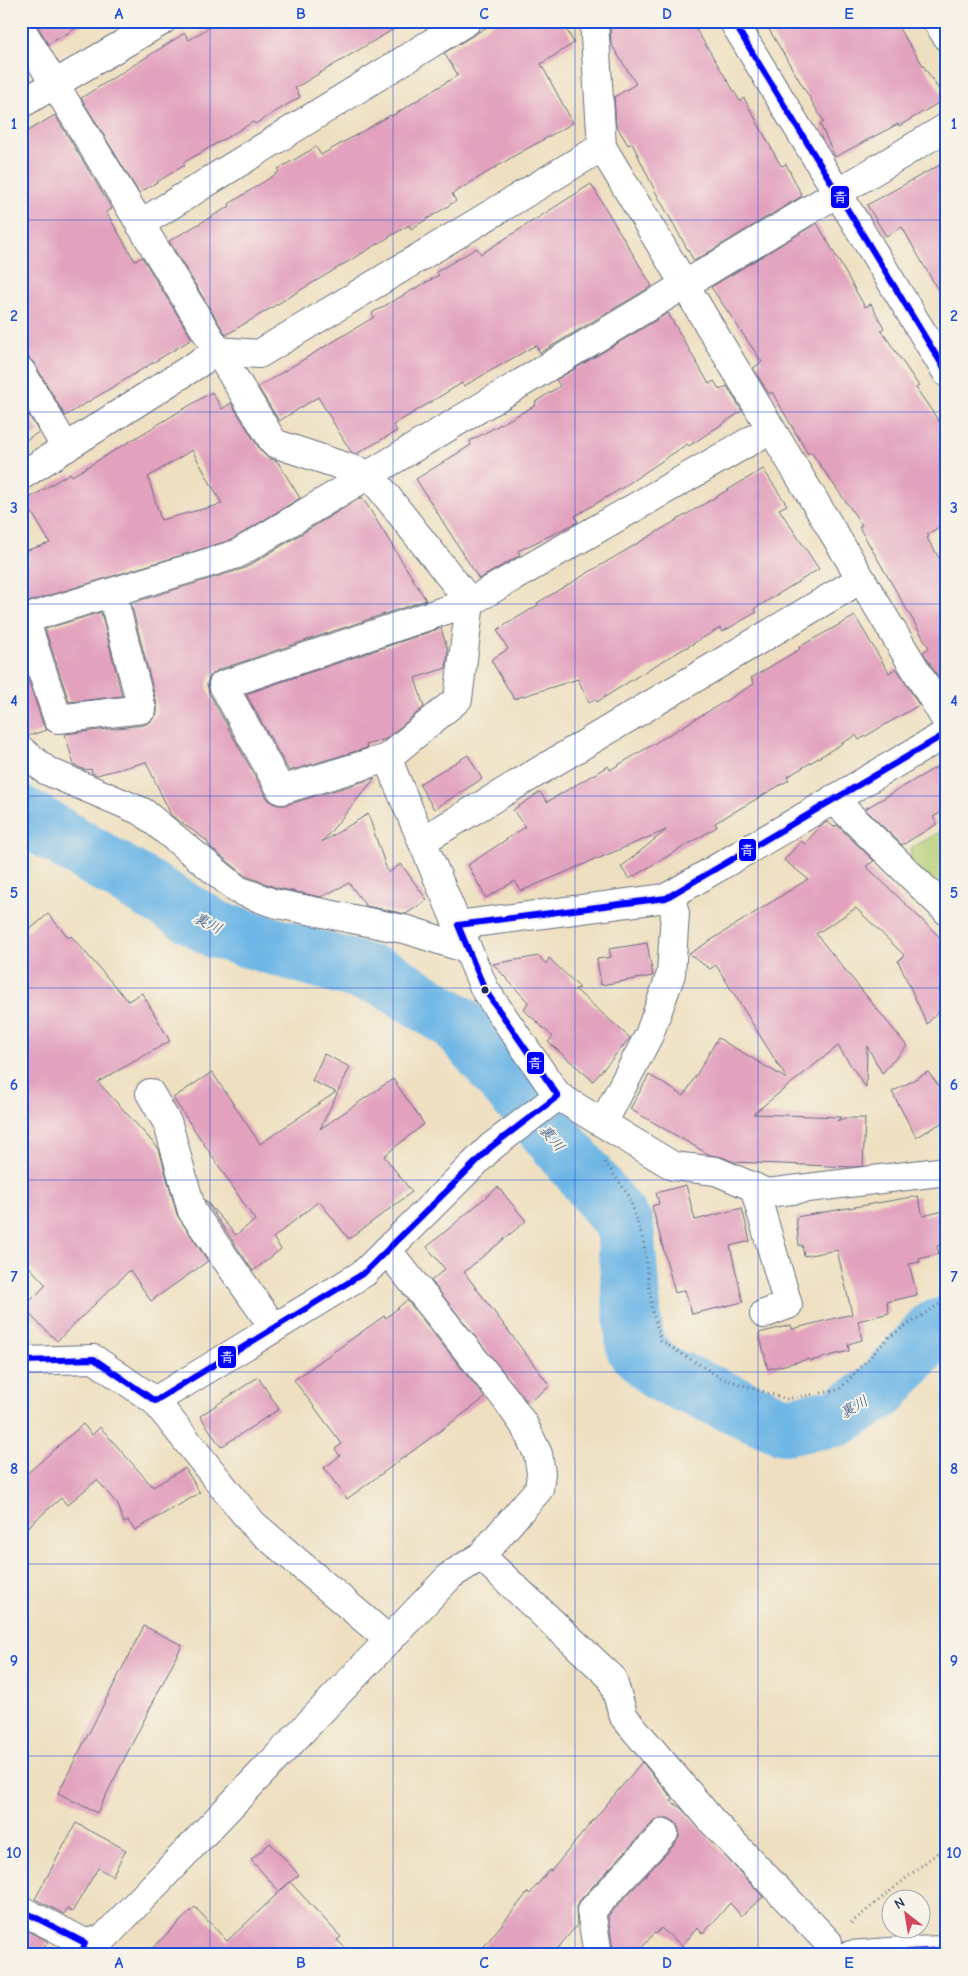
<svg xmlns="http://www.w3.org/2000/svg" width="968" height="1976" viewBox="0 0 968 1976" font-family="'Comic Neue','Klee One',sans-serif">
<rect width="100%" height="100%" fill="#f7f3e8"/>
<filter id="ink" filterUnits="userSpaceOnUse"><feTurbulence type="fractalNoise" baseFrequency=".02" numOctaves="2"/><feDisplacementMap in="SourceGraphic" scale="10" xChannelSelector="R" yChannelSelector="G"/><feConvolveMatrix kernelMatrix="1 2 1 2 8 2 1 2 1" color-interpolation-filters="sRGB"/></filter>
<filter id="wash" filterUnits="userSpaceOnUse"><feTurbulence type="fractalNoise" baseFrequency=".0096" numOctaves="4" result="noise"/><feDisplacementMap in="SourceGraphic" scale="20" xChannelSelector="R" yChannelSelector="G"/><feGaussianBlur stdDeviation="1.12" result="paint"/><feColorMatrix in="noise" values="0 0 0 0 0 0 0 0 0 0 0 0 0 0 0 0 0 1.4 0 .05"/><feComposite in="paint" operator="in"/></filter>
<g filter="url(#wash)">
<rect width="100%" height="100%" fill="#eedfc0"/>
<polygon fill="#b5ce73" stroke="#687e68" points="947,828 947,894 910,863 911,848"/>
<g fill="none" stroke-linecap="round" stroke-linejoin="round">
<polyline stroke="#6db6e5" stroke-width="58" points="21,814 217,930 387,979 457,1023 580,1169 625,1226 635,1348 661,1373 784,1426 837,1418 880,1391 934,1329 947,1325"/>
</g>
<g id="blocks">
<g fill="#e2a2be" fill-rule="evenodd">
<polygon points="35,21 89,21 48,44"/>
<polygon points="219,21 407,21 295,88 300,97 255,124 253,122 183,163 185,165 139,193 81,98 185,33 189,40"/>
<polygon points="497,21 562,21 574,43 541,64 573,123 514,156 452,194 456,201 411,229 409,225 226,335 169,241 230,206 229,204 279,172 278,169 316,147 321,155 391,115 392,116 458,75 444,53"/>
<polygon points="618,21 691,21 740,101 744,98 781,166 786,164 802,196 694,261 655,191 632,143 628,145 616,125 614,97 636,84 611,44 610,26"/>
<polygon points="764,21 894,21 945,99 899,126 898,124 835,157 820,124 824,122"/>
<polygon points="55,115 112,209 106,212 135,261 142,257 192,339 65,416 34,363 28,357 21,355 21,135"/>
<polygon points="947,161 947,306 902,227 886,236 867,205"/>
<polygon points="591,184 652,286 540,353 536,345 464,386 462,383 393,425 397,431 356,454 351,452 318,397 279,421 258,387 374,317 372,313 439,275 436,272 477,248 481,254"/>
<polygon points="817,223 865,307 871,304 884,328 881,330 919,386 916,388 947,433 947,523 927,534 929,537 927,538 947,571 946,690 923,652 929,648 859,527 862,525 811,452 808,454 772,392 769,394 753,368 762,362 711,287"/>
<polygon points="668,313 709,384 714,381 720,390 727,386 742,411 689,446 687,444 622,488 575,516 578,522 518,551 520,555 479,579 416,479 471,445 470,441 536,405 535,402 560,386 556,380"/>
<path d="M212,392l10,17 9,-6 30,48 7,7 9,3 23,37 -69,42 -210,64v-52l29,-9 -25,-42 45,-28 2,3zM192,450l30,54 -61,16 -13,-43z"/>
<polygon points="21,402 39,432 21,443"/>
<polygon points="763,469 787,505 779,509 819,569 754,609 757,612 722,632 720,628 649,669 597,702 595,699 589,703 578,679 514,699 491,660 508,649 497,630 538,605 537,603"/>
<polygon points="362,497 426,600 218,670 210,676 207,684 209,693 267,798 272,803 279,805 286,805 375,778 322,842 368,814 388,873 401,864 427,900 406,914 366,906 349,883 321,897 277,888 246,876 211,848 206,840 171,815 146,762 97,775 92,773 91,769 85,770 74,765 65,734 144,725 151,721 157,714 157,705 131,603 245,568"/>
<polygon points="101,612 122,696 69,702 45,629"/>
<polygon points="855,616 889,673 896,668 919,705 859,740 856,735 787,777 789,780 715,823 717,827 629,879 621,867 666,830 597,859 596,858 587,863 521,891 515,881 486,898 468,865 525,827 513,810 540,792 547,802 608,766 610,770 754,684 751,678 800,649 799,647"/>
<polygon points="441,628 448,651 446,668 415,678 424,707 386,739 366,745 367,748 289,771 246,694"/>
<polygon points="21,658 43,724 47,730 27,736 21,735"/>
<polygon points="468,755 482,779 434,809 419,784"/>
<polygon points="947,761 947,809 933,817 937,824 902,845 865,809"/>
<polygon points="827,822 834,827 837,825 874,861 866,866 947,944 947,1003 927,1024 898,961 904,955 856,908 816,934 907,1046 882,1073 867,1046 866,1088 838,1046 753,1114 841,1117 837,1121 844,1118 865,1118 863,1166 853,1167 734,1162 722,1157 710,1155 630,1109 649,1075 684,1096 718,1038 787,1079 716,965 710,969 689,954 808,879 784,860 801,841 805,844 820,826"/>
<polygon points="48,914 69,938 71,936 128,1001 142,993 170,1041 98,1082 159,1149 177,1215 208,1261 151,1301 130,1270 57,1341 23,1308 46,1285 21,1258 21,937"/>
<polygon points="647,943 653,976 601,985 597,959 611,957 609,949"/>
<polygon points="539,956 546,964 549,958 580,988 575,989 630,1038 593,1081 548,1042 553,1037 524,1010 528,1002 493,964"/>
<polygon points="324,1054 350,1067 320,1129 393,1079 424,1124 384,1156 412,1192 349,1239 319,1201 273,1238 281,1249 253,1271 205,1200 236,1235 255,1220 173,1098 212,1072 260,1144 336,1092 312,1081"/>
<polygon points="928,1072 947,1096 947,1120 916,1137 892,1092"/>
<polygon points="686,1185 695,1220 742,1208 750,1241 730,1246 743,1302 692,1314 685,1290 675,1293 652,1206 659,1204 656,1193"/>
<polygon points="498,1187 526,1221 464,1272 550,1386 528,1403 431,1281 445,1269 427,1247"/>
<polygon points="918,1196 923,1216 947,1210 947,1243 937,1246 939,1254 919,1259 920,1262 909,1264 917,1295 887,1302 889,1313 858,1321 862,1340 848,1344 849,1351 810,1361 809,1359 768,1369 759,1333 791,1325 792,1329 852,1314 837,1250 804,1256 802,1245 799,1246 796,1217"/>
<polygon points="407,1300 485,1398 347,1499 324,1468 340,1456 335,1449 342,1444 294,1380 384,1316 386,1318"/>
<polygon points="258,1377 279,1409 221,1447 200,1416"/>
<polygon points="83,1424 92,1435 100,1427 153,1487 185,1468 200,1493 135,1530 128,1521 124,1523 118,1505 97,1480 67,1505 61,1498 21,1533 21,1479"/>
<polygon points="144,1626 182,1645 97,1813 58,1793"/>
<polygon points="642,1762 673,1799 671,1801 682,1809 763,1897 741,1916 730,1903 703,1934 697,1928 682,1946 661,1928 656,1934 654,1933 636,1955 620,1955 613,1949 608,1916 675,1844 679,1837 679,1829 675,1822 668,1818 660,1818 653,1822 580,1900 576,1907 577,1925 552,1955 477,1955 528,1892 530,1894 549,1870 551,1871"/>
<polygon points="76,1823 126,1850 112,1876 98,1868 72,1912 67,1909 64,1914 35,1899"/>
<polygon points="270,1843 299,1875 279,1891 251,1860"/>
<polygon points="290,1882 341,1937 337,1940 353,1955 145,1955 195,1907 227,1941"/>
<polygon points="21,1928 48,1941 40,1955 21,1955"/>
</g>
</g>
</g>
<g filter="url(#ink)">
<use href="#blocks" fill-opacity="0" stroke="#656d80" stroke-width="1"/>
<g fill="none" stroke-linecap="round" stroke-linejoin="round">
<g stroke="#656d80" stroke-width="30">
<g id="minor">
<polyline points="594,21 602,147"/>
<polyline points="733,21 947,373"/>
<polyline points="937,21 947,37"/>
<polyline points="21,29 274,443 370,475 470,602 458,699 387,758 485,990 558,1096 673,1166 716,1171 767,1193 947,1171"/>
<polyline points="21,104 162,21"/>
<polyline points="140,224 467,21"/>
<polyline points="21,371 66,448"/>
<polyline points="21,476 218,351 259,354 602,147 947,722"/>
<polyline points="112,593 142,709 58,719 25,619 237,554 947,127"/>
<polyline points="21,750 47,771 143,812 238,890 273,903 408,930 467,949"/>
<polyline points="387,758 281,790 223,685 470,602 771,429"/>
<polyline points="833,799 947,911"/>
<polyline points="422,841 861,579"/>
<polyline points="458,925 666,898 947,733"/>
<polyline points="150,1093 168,1124 192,1211 274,1328"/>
<polyline points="603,1123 649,1035 671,974 675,913 670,896"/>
<polyline points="754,1187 788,1305 764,1314"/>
<polyline points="21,1361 94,1359 155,1401 364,1273 491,1147 558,1096"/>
<polyline points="155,1401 253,1524 389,1640"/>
<polyline points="481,1556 612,1678 624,1717 712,1821 828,1942"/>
<polyline points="21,1910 85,1943 81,1955"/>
<polyline points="85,1943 103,1939 451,1575 481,1556 539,1489 541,1473 538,1454 524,1425 506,1399 387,1250"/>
<polyline points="598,1955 591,1911 664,1833"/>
</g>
</g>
<g stroke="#656d80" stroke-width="30">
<polyline id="major" points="851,1955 902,1951 947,1950"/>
</g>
<g stroke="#656d80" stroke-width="3" stroke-dasharray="1 4" stroke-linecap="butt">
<polyline points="605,1162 629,1196 644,1243 652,1310 661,1341 721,1378 786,1399 839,1390 889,1337 947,1299"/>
<polyline points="851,1923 947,1845"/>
</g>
<use href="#minor" stroke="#fff" stroke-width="28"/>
<use href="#major" stroke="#fff" stroke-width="28"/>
<g stroke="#f7f3e8" stroke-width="10">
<g id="bus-1">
<polyline points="733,21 947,373"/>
<polyline points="21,1361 94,1359 155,1401 364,1273 491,1147 558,1096 485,990 458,925 666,898 947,733"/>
<polyline points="21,1910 85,1943 81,1955"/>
<polyline points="854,1955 947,1950"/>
</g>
</g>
<use href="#bus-1" stroke="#00f" stroke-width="6"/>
</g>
</g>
<path fill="none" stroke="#1d4ed8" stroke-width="1" stroke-opacity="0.55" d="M210,21v1934M393,21v1934M575,21v1934M758,21v1934M21,220h926M21,412h926M21,604h926M21,796h926M21,988h926M21,1180h926M21,1372h926M21,1564h926M21,1756h926"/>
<circle fill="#1b2f5e" stroke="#f7f3e8" stroke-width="2" cx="485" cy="990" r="4.5"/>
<g text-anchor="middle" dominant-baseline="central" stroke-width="4" stroke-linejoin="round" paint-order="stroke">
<g font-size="15" font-style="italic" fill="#345886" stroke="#f7f3e8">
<text transform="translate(208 923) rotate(27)">裏川</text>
<text transform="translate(552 1138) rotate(50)">裏川</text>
<text transform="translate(854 1407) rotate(-30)">裏川</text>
</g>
</g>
<g stroke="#f7f3e8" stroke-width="2">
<rect x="830" y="185" width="20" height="24" rx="5" fill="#00f"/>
<rect x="738" y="838" width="19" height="24" rx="5" fill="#00f"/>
<rect x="526" y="1051" width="19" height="24" rx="5" fill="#00f"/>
<rect x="217" y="1345" width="20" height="24" rx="5" fill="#00f"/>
</g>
<g font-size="14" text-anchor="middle" font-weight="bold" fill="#fff">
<text x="840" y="202">青</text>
<text x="747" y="855">青</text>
<text x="535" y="1068">青</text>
<text x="227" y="1362">青</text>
</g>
<rect width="968" height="1976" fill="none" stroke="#f7f3e8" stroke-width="55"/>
<g transform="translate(906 1914) rotate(329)"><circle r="24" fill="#f7f3e8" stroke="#9fa5b1"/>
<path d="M0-4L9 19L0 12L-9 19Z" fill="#d1495b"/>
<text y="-8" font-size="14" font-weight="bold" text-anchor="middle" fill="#1b2f5e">N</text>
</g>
<rect x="28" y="28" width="912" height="1920" fill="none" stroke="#1d4ed8" stroke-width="2"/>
<g font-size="16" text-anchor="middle" font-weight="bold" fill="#1d4ed8">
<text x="119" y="19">A</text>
<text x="301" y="19">B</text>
<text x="484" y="19">C</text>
<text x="667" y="19">D</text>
<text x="849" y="19">E</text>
<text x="14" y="129">1</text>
<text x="954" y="129">1</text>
<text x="14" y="321">2</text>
<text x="954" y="321">2</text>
<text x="14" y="513">3</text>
<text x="954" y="513">3</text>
<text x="14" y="706">4</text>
<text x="954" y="706">4</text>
<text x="14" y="898">5</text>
<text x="954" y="898">5</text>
<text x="14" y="1090">6</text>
<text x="954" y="1090">6</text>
<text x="14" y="1282">7</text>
<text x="954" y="1282">7</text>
<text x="14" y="1474">8</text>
<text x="954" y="1474">8</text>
<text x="14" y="1666">9</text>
<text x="954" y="1666">9</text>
<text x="14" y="1858">10</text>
<text x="954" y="1858">10</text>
<text x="119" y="1968">A</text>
<text x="301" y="1968">B</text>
<text x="484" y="1968">C</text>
<text x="667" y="1968">D</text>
<text x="849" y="1968">E</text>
</g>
</svg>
